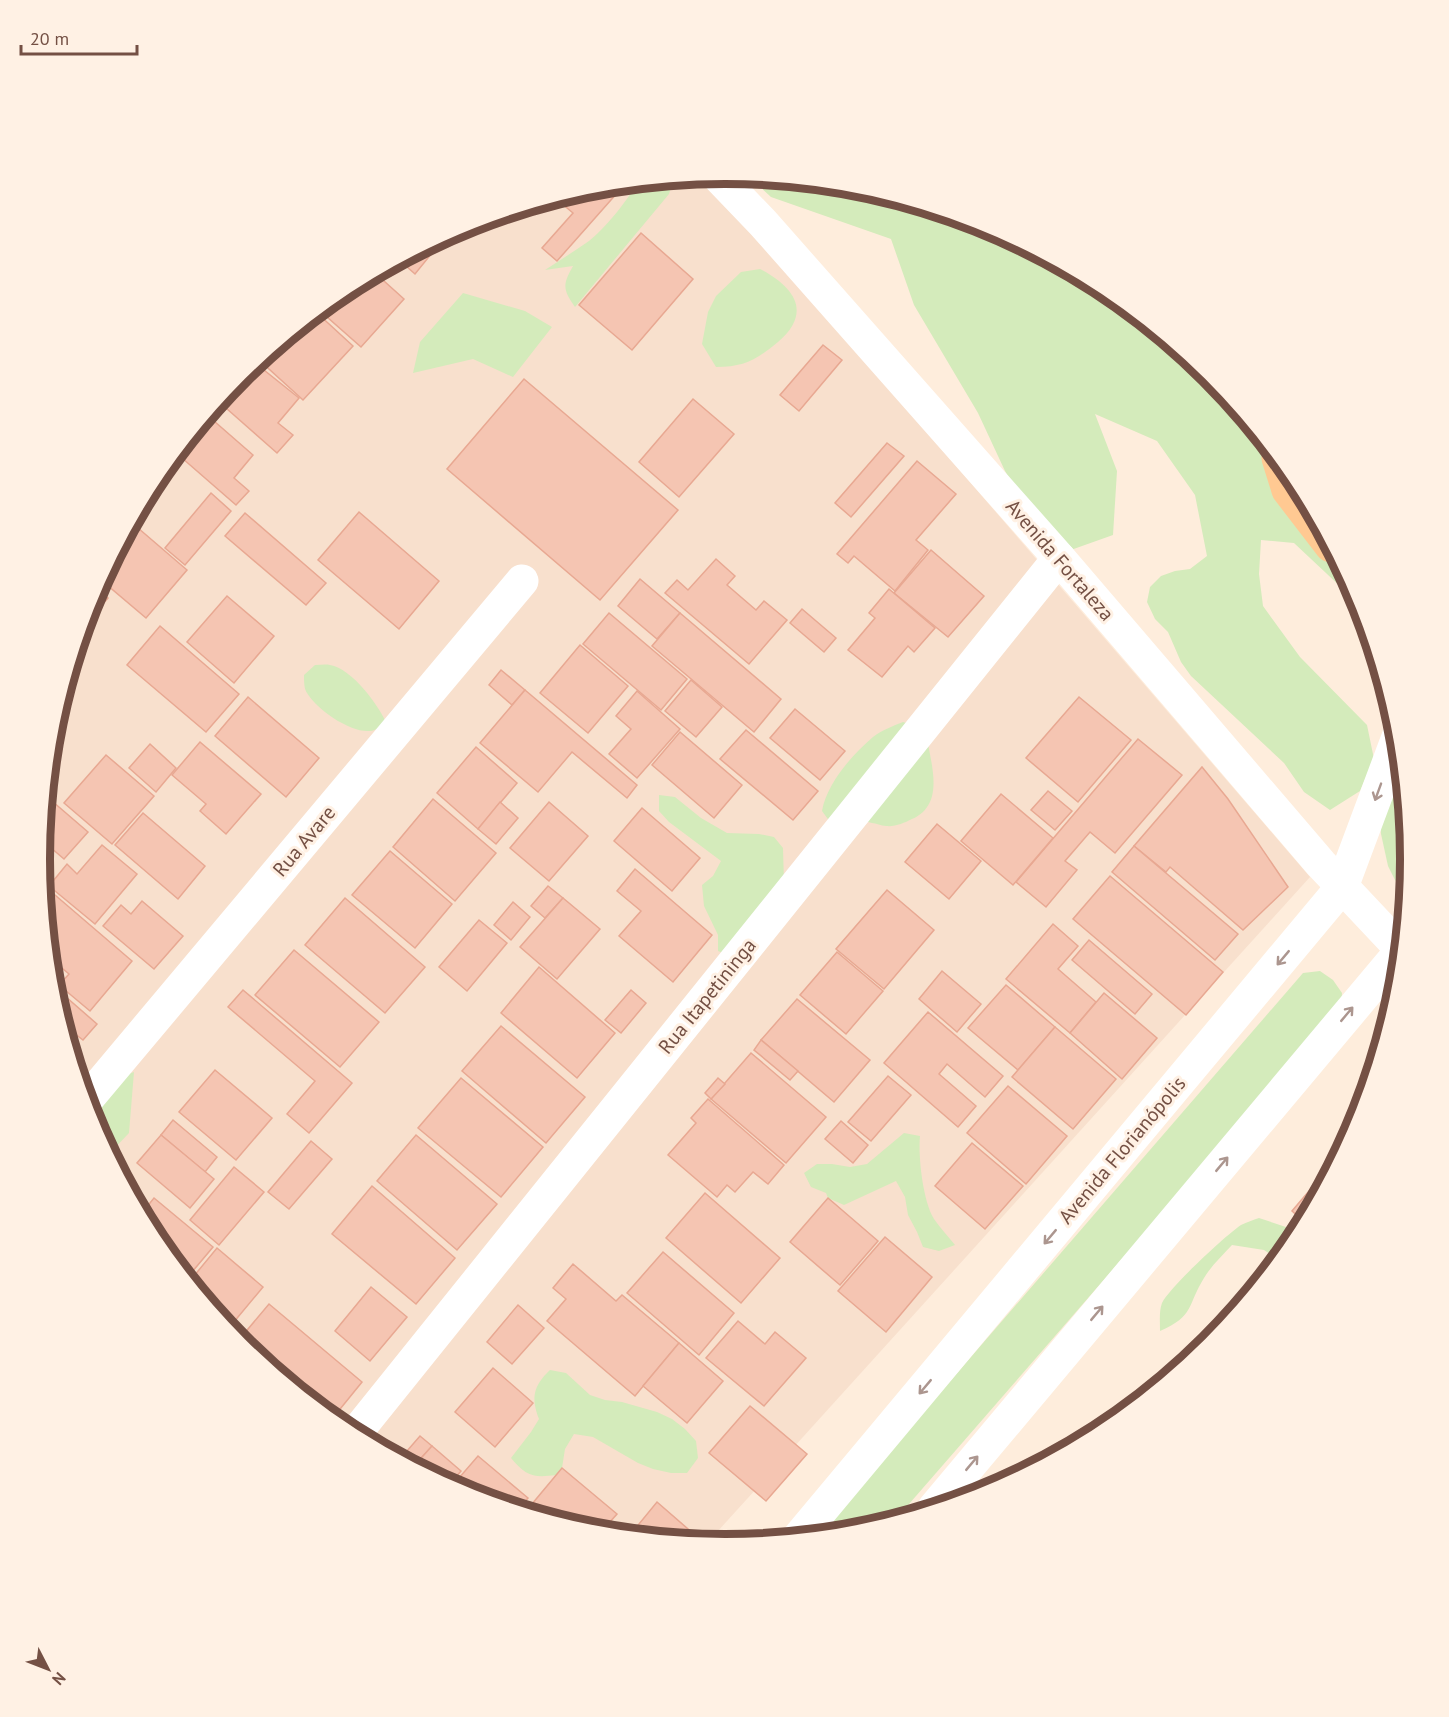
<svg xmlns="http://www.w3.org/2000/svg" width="1449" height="1717" viewBox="0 0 1449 1717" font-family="'PT Sans',sans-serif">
<rect width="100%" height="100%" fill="#feeddc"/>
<polygon fill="#f8e0cd" points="700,175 747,223 1310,877 708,1542 590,1531 462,1492 343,1428 240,1343 154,1239 91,1121 52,992 39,858 52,724 91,596 155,477 240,374 344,288 462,225 591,186"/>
<g fill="#d4ebbb">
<polygon points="747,175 859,186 987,225 1106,289 1209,374 1295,478 1352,584 1343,589 1294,543 1261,540 1259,574 1263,606 1300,657 1367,725 1374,759 1360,791 1330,810 1304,792 1284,763 1191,676 1181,662 1168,632 1155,619 1147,602 1150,587 1161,576 1175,571 1190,569 1207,556 1195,495 1157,441 1095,414 1117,471 1113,535 1068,551 1037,526 1005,471 978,413 914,305 891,239 771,197"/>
<path d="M674,178l-5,16 -94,113c-13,-18 -12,-23 -2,-41l-28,4c15,-10 30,-19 44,-29 13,-10 43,-44 47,-59z"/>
<path d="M760,269c34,18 53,43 18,73 -22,18 -34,25 -62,25l-14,-23 6,-32 8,-16 25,-24z"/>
<polygon points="463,293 525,311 552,327 513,377 473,359 413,373 420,342"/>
<path d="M315,665c5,0 10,-1 15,0 22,4 47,38 56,57 -4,3 -10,9 -16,9 -19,2 -53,-21 -63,-38 -3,-4 -3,-12 -3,-18z"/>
<path d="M903,722c18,5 23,9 26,27 5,26 12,57 -17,70 -8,4 -17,8 -26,7 -5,0 -10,-3 -14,-3 -16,-4 -21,1 -33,11l-17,-23c5,-28 30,-56 51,-74 9,-7 20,-11 30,-15z"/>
<polygon points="1402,779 1410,859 1407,891 1395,880 1388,866 1381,834 1380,819 1391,788"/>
<polygon points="659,795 675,797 701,818 727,833 759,834 774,837 783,848 784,883 733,957 718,951 718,935 704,906 702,885 713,876 721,861 669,822 659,811"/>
<polygon points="1320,971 1333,980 1342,993 1341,1007 896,1519 858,1531 817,1535 1303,973"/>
<polygon points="134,1072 129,1133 109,1154 91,1121 86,1105 104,1083"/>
<path d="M904,1133l16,3c-2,21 3,65 14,83 6,9 14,17 21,26l-16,6 -16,-4 -6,-15 -9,-17 -3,-18 -9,-16 -52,24 -16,-7 -2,-5 -15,-6 -7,-14 13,-9h15l18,3 17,-3z"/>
<path d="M1259,1218l33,11 6,4 -20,26 -14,-9 -32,-5c-9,10 -21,21 -28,33 -17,27 -9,38 -44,53 0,-9 -1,-20 2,-28 7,-15 64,-68 79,-78 6,-3 12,-5 18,-7z"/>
<path d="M550,1370l16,3 24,22 15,5 17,2 35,10 15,7 13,10 11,12 2,17 -11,15h-16l-18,-4 -15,-6 -45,-26 -19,-3 -9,15 -3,19 -6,7c-23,3 -30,1 -45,-17l20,-26 8,-13c-8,-21 -6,-33 11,-49z"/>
</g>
<g fill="#f5c5b2" stroke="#e8a892" stroke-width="1.5">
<polygon points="617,184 618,192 557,261 542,248 573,213 554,197 591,186"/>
<polygon points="449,232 415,274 398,259"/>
<polygon points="641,233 693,279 632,350 579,305"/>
<polygon points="374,272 404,299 361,347 318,309 344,288"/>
<polygon points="316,312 353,346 303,400 258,359"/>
<polygon points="823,345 842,360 799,411 780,395"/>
<polygon points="254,362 299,398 278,423 293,435 277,453 218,401 240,374"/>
<polygon points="524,379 678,510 600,600 447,469"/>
<polygon points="693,399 734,434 679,497 639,462"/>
<polygon points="214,421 253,455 234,478 249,491 236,505 182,458"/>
<polygon points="887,443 904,456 851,517 835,503"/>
<polygon points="917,461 956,494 916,540 928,550 895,591 854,556 848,563 837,554"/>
<polygon points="211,493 231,511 185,565 165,548"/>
<polygon points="359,512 439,581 399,629 318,560"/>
<polygon points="245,513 326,583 306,605 225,536"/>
<polygon points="131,522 187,570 146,618 100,579"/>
<polygon points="931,550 984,596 948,637 894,593"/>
<polygon points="716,559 735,576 727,585 756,610 764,601 787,620 749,664 665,593 677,580 688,590"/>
<polygon points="640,579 680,613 657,639 618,606"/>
<polygon points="96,587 108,598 81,629 91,596"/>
<polygon points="889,589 935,628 914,652 908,646 882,677 848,650 875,618 869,613"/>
<polygon points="227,596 274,636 234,683 187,642"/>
<polygon points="802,609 836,638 824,652 790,623"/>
<polygon points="609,613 687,679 661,710 583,644"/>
<polygon points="680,613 781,699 754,732 652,646"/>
<polygon points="160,626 239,694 206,732 127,665"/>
<polygon points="580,645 628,686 588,733 540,693"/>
<polygon points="501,670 525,690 512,705 489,685"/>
<polygon points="691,680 722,707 696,737 665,711"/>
<polygon points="525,690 637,785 627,798 572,752 538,792 480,743"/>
<polygon points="637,691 680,729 637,778 609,754 631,729 616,716"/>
<polygon points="248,697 319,758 286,797 215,736"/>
<polygon points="1079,697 1131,740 1078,802 1026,758"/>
<polygon points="795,709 845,751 820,780 770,738"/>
<polygon points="746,730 818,791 793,820 720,759"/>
<polygon points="680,732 742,785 714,818 652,765"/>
<polygon points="1138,739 1182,775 1115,853 1090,832 1065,861 1077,870 1046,907 1016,882"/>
<polygon points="200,742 261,794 226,834 200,811 206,804 172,775"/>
<polygon points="150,744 176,768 156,792 129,768"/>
<polygon points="476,747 517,783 478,829 437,793"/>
<polygon points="106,755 154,796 112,844 64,803"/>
<polygon points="1202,767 1228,799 1288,887 1243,930 1170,867 1166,872 1134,846"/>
<polygon points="1048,791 1072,811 1055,830 1031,810"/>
<polygon points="1001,794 1053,838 1013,885 961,841"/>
<polygon points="45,795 88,832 64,859 43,841 40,844"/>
<polygon points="433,799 496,853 455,901 393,847"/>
<polygon points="500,802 518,818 496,844 478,829"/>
<polygon points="549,802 588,836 549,881 510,848"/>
<polygon points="642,808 700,858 672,891 614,841"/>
<polygon points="143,813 205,866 178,899 115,845"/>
<polygon points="937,824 981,861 949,899 905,862"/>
<polygon points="102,845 137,874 95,924 49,886 67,864 77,874"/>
<polygon points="1134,846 1238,934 1215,960 1112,872"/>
<polygon points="390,851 452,904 415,948 352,895"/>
<polygon points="635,869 712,935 673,982 619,936 641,911 617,891"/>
<polygon points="1110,876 1223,972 1186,1015 1073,919"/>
<polygon points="41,883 132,961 90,1011 59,985 69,974 49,957"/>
<polygon points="548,886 563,898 545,918 531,906"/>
<polygon points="887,890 934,930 884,989 836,949"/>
<polygon points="345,898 425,967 385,1013 305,945"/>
<polygon points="563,898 600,929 557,979 520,947"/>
<polygon points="142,901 183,936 154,969 103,926 121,905 131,914"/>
<polygon points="513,902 530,917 511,940 494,925"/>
<polygon points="479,920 507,943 467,991 439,967"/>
<polygon points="1053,924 1078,946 1058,969 1096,1002 1070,1033 1006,979"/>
<polygon points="1089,940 1152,994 1135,1014 1072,960"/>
<polygon points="294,950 379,1022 340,1067 255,995"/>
<polygon points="837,952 883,991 846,1034 800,995"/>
<polygon points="539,967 615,1033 577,1078 501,1013"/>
<polygon points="942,971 981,1004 957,1032 919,999"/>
<polygon points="1006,985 1055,1027 1018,1070 968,1028"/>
<polygon points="58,990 97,1024 83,1040 70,1030 65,1035 53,995"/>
<polygon points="243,990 352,1083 309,1133 287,1114 315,1081 228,1007"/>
<polygon points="631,990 646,1003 621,1033 605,1020"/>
<polygon points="1104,993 1157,1038 1122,1079 1070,1033"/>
<polygon points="797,999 870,1060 834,1102 761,1040"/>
<polygon points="928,1012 1003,1076 985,1097 947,1064 939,1074 976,1106 958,1127 884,1063"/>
<polygon points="501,1026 585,1097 546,1143 462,1071"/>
<polygon points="1055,1027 1116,1079 1073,1129 1012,1077"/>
<polygon points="761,1040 798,1071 790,1080 754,1050"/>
<polygon points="751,1053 826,1117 786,1163 711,1099"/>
<polygon points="215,1070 272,1118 236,1160 179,1112"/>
<polygon points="888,1076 911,1095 871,1141 848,1122"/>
<polygon points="461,1078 543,1147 501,1197 418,1128"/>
<polygon points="718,1078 725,1084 711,1099 705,1093"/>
<polygon points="1008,1086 1067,1136 1026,1184 967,1133"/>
<polygon points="708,1099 784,1165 768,1184 753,1172 735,1192 727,1185 717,1197 668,1155 696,1123 691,1118"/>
<polygon points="173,1120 217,1157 205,1172 161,1135"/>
<polygon points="841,1121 868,1145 853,1163 825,1139"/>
<polygon points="161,1135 214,1179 190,1208 137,1163"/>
<polygon points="416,1135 497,1204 457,1250 377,1181"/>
<polygon points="311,1141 332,1159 289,1209 268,1192"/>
<polygon points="972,1143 1023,1186 985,1229 935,1186"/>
<polygon points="1338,1157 1304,1222 1292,1211"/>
<polygon points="234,1167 264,1192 219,1245 190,1220"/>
<polygon points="372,1186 455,1258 416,1304 332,1234"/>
<polygon points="705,1193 780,1258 741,1303 666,1238"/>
<polygon points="154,1198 213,1247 187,1278 154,1239 141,1214"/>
<polygon points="828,1198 878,1241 840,1285 790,1242"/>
<polygon points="885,1237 932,1277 886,1332 838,1291"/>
<polygon points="217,1248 263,1287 228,1329 189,1282"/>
<polygon points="663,1252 734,1313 699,1355 627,1293"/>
<polygon points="573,1264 616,1301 622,1295 679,1343 635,1396 547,1321 566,1299 553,1288"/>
<polygon points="371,1287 407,1317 370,1361 335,1331"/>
<polygon points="269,1304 362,1382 332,1419 238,1341"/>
<polygon points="518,1305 544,1328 512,1364 487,1342"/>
<polygon points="738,1321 765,1344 775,1332 806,1358 764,1406 706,1358"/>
<polygon points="1211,1333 1215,1336 1209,1343 1185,1363"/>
<polygon points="679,1343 723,1381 687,1423 643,1386"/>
<polygon points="493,1368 533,1403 495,1447 455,1412"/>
<polygon points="750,1406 807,1454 766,1501 709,1453"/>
<polygon points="420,1436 432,1446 414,1466 400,1459"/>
<polygon points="432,1446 461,1471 449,1485 414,1466"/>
<polygon points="478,1456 528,1498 518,1509 462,1492 452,1486"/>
<polygon points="562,1468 617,1514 601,1532 590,1531 527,1510"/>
<polygon points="657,1502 703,1542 630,1535"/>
</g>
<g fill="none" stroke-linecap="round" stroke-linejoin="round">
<g stroke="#fff" stroke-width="33">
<polyline points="716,174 763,223 1059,558 1321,864 1401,949"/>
<polyline points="85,1102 522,581"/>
<polyline points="355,1434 1059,558"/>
<polyline points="934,1508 1401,951"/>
<polyline points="799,1537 1342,887 1398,737"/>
</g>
<polyline stroke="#ffc992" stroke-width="33" points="1278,458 1288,490 1331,546"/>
</g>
<defs><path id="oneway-shaft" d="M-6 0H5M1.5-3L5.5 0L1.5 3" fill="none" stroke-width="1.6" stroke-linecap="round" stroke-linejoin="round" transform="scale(1.5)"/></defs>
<g stroke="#ac968f">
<use href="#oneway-shaft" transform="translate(1378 792) rotate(110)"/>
<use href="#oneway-shaft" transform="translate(1283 958) rotate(130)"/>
<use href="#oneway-shaft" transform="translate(1347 1014) rotate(-50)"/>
<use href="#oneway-shaft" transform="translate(1222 1164) rotate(-50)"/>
<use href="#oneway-shaft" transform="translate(1050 1237) rotate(130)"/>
<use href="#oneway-shaft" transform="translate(1097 1313) rotate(-50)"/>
<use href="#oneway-shaft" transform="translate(925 1387) rotate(130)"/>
<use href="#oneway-shaft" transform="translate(972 1463) rotate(-50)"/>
</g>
<g text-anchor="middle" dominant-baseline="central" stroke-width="6" stroke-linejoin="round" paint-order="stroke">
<g font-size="20" fill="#745044" stroke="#fff1e4">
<text transform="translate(1060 560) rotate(49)">Avenida Fortaleza</text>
<text transform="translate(304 841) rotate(-50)">Rua Avare</text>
<text transform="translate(707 996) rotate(-51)">Rua Itapetininga</text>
<text transform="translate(1122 1150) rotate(-50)">Avenida Florianópolis</text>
</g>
</g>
<path d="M0 0H1449V1717H0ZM50 859a675 675 0 1 1 1350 0a675 675 0 1 1-1350 0Z" fill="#fff1e4" fill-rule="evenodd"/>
<path fill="none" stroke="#745044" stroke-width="8" d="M50 859a675 675 0 1 1 1350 0a675 675 0 1 1-1350 0Z"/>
<g transform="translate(48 1669) rotate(132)" stroke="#fff1e4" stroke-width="4.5" paint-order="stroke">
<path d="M0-4.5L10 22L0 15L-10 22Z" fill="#745044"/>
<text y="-9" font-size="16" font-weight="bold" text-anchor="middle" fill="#745044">N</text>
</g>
<path d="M21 45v9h116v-9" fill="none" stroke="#745044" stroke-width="3"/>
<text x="30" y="45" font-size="18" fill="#745044" stroke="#fff1e4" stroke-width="4.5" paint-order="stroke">20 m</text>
</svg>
